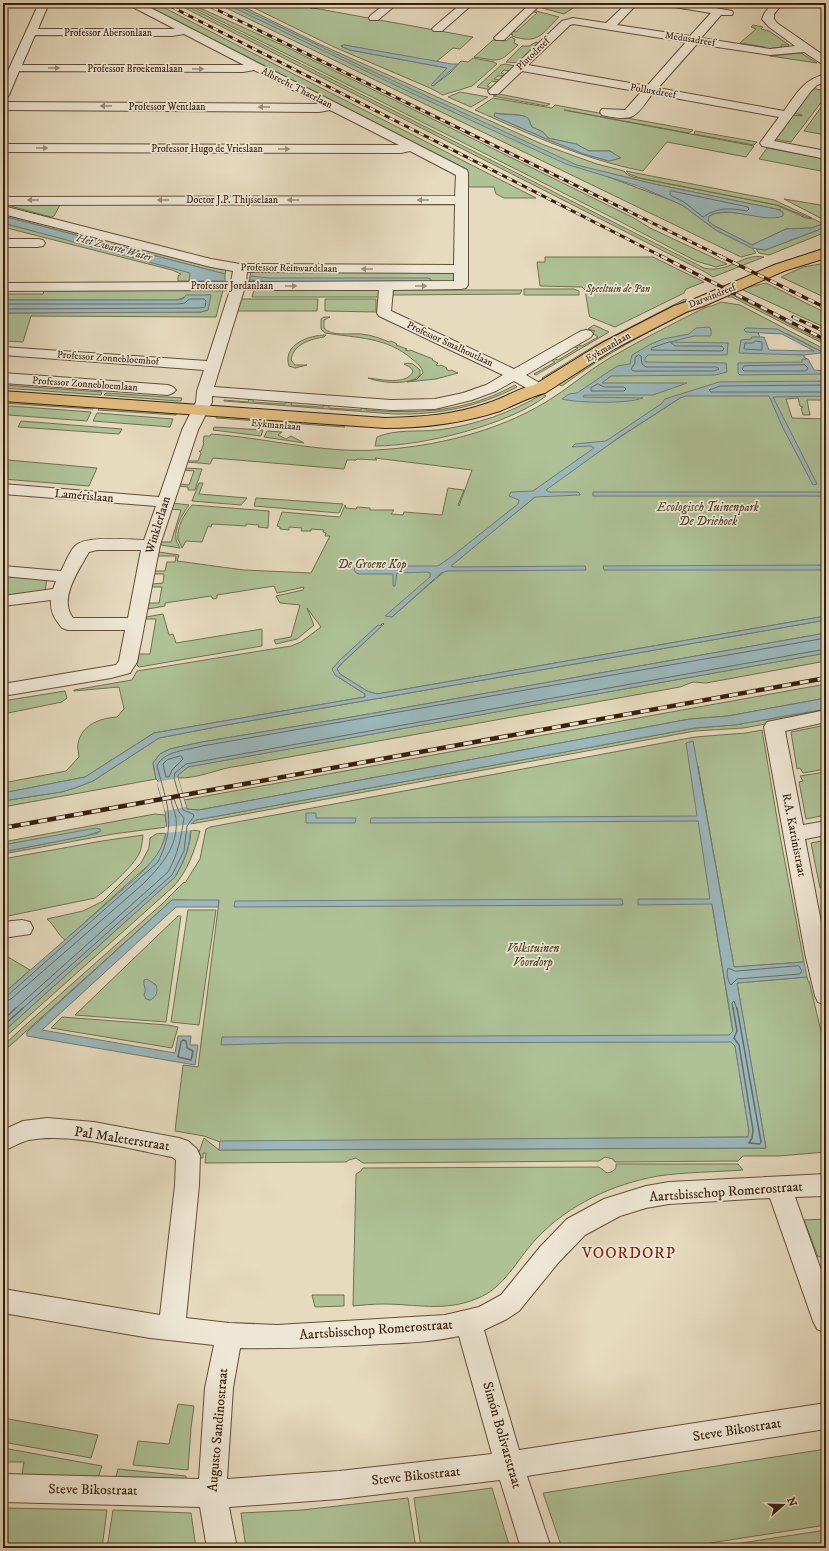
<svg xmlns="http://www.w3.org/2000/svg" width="829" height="1551" viewBox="0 0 829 1551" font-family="'IM FELL DW Pica',serif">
<rect width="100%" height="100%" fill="#e6dabf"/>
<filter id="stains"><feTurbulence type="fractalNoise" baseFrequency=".005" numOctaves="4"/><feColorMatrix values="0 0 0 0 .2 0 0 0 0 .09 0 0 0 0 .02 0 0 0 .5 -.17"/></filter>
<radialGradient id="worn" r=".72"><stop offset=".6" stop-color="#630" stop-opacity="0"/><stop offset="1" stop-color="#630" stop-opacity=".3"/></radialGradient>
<g fill="#aec197" stroke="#727051" fill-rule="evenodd">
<polygon points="139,3 155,3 536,198 504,198 496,194 494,187 466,187 465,172"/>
<path d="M175,3h6l523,265c25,6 37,-15 60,-11l-51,20 -8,-5z"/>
<polygon points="185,3 189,3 280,44 634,218 650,228 727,264 716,267 696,261 619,221"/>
<path d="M216,3h20l81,40 227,102 53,19 27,7 4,4 5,2 143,28 30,13 8,1 9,5 -12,4 -25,1 -34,16 -39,-20 -5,-4 1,-5c13,-8 49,0 66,1l6,-7 -127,-26 -75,-18 94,35 9,4 34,25 36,18 4,5 -15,4z"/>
<polygon points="248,3 286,3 473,37 460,49 453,48 436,62 344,45 342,47 350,50 447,68 433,86 450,73 461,61 468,62 473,58 494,62 497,64 472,86 443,95 430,88 334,47 246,4"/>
<polygon points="545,3 562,3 576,6 564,14 542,8 541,7"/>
<path d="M532,11h4l23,6c-17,17 -21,28 -47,19l1,-1 -5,-2 3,-2 5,1 21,-19z"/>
<polygon points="753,25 763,27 761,29 769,31 789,45 781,45 782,47 766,49 765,47 740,43 756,29 751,27"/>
<path d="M511,37l4,2 -1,4 4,2c-20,19 -17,16 -44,12l19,-17 13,1z"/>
<polygon points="536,42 540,43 519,63 506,62 522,46 529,46"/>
<polygon points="801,53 817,63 770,56"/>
<polygon points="505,64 516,66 510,71 504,70 501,73 506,75 505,76 498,76 494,79 500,80 498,82 492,81 487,86 492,88 492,90 477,87 501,65"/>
<polygon points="811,88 826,91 826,96 791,142 774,139 792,115 802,116 802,115 793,113"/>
<polygon points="460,92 488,97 471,107 448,97"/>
<polygon points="499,94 550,104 546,106 493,96"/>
<path d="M493,98l59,10 3,-3 138,25 -4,3 -125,-23 190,36 -8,11 -79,-15 -24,29c-61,-12 -111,-36 -168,-61zM495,113c8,2 28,0 32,5 3,2 3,6 5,9l11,5 5,6 28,6 13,7h21l10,7 -11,3 -25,-7 -35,-14 -55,-24z"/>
<polygon points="824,103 826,103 826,135 804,131"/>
<polygon points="695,131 757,142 754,145 694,134"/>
<polygon points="767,148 826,159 826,172 759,159"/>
<polygon points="626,171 774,200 812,218 807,217 777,205 640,178 629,174"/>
<polygon points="784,199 826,206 826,221"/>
<polygon points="3,204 60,205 54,216 51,217"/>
<polygon points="3,213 226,270 225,274 3,216"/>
<polygon points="3,223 177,268 191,273 189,281 178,281 178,276 181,274 172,270 3,227"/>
<polygon points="826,227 826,232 769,255 759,253 756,249 765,250"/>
<polygon points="545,257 653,257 704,282 686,289 684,293 615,327 590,317 589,314 585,290 582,287 540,286 537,262 545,262"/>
<polygon points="826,263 826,298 781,277 803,267"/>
<polygon points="251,270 451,272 454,273 455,281 249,283"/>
<polygon points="766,283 826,313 826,328 741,289"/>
<polygon points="574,289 579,291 579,295 524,295 524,289"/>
<polygon points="223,290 216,317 31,316 23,342 3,341 3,313 201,312 208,310 210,295 185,297 177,300 3,300 3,294 43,294 44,291"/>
<polygon points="254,290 380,290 379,297 252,297"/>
<polygon points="392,290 522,290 520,294 392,295"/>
<polygon points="731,294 826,343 826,345 732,297 728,297"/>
<polygon points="238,299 318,299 317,311 237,311"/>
<polygon points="325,299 376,299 376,312 325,311"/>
<polygon points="685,299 687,300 607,341 544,379 542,378 596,345"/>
<path d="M721,302l19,3 86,45v4l-38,-20 -31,-4 9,22 38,3v2l3,2h-2l7,13h14v28h-19l3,15h-7l-2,-7 2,-1 -3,-1 -2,-8 -12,1 6,19 34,1v197l-449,78 -10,-3 -27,-17 -3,-5 4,-5 43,-40 -1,-1 -47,43 -1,9 30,19v3l-211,36 -69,44 -82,16v-10l63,-12 13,-14c0,-3 -2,-9 -1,-13 3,-19 22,-26 39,-27l7,-8 -5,-22 -45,4v-1l58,-10 5,-9 154,-25 10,-4 20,-15 -14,-19 7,17 -17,14 -21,5 -2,-4 17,-3 9,-32 -20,-2 -4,-7 27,-6 1,-3 -27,6 -3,-7 -57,9v3l-4,1 -2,-3 -46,7v3l-17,3 1,-6h10l3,-16h-10v-3l11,-1 1,-9h-10l1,-3h10l2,-9h8l1,-6h-18l1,-4 20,3 -2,6 67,9 67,3 19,-37h-5l1,-3 -3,-1 1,-2 -13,-1v2h-10l1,-3 -13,-1v3l-9,-1v-2l-3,-1 5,-14 58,5 5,-12 1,3 10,1 1,-2 13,1v2h24l-3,4 12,1 1,-3 38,3 6,-27 16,2 -6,15 1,1 13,-36 -97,-12 2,2 -20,-1 -1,1h-9l-3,9 -131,-11 -3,6 -22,-2v-1h10l3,-8 -2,-2h2l3,-8 -1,-1 1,-6h6l1,-2c56,4 109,19 165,16 58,-3 120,-18 170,-48 22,-13 40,-30 62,-43 31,-18 64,-35 96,-51 6,-2 12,-3 17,-6zM677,397h6l-3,1c-49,32 -100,64 -146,100 -49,38 -96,78 -142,119l48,-48 120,-93z"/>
<path d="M701,304l1,1c-50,25 -95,47 -140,81l-4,-2 55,-35z"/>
<path d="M324,317h6l-6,3v8c7,9 27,5 37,6 10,1 19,4 28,8l2,-1 6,3 -1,1 11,4 -2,1 3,1 2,-1 23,9 -1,1 6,3 -2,2 3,1 2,-1 6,3 -1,1 3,2 2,-1 7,3 -22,6 -29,3 10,-3 6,-6c-1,-6 -6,-10 -11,-14 -25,-22 -55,-21 -87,-26l-4,-4v-10z"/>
<polygon points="594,325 609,332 536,375 534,374 555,362 549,359 551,357 558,360 578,348 572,346 575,344 582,346 598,337 592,333 595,331 588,329"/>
<path d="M326,335l-2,2c-13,2 -31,7 -33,23l4,5h12l-12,3 -6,-2c-7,-22 21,-31 37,-31z"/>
<path d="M408,363l5,1 7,6v5c-11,11 -38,8 -52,3 11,1 40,8 45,-7l-3,-4 -6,-3z"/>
<polygon points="3,385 102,392 101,395 3,388"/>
<path d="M515,385l2,2c-39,20 -79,28 -123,27l-170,-13v-1l24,2 2,-5 4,1 -1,4 32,2 2,-4 5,1 -1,4 32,2 2,-4h4v5l32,2 2,-4h4l-1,4c55,4 100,2 149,-25z"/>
<polygon points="106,393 182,398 181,401 177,401 104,395"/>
<path d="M543,394l3,2c-38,29 -123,50 -171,50l2,-9c18,-8 41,-5 61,-7 38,-5 72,-17 105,-36z"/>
<polygon points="3,398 95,404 93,409 3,403"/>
<polygon points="101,405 178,411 176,415 98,410"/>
<polygon points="3,406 10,406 91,412 87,421 9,415 3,414"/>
<polygon points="97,413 173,419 170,427 93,421"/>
<polygon points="218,414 336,422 345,427 216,418"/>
<polygon points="21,421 122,429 119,434 18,427"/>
<polygon points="214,427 263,430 261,436 213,430"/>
<polygon points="267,431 281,432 282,432 278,435 286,439 291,436 304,443 264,437"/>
<polygon points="5,460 8,460 97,468 89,486 3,479 3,463"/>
<polygon points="185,468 202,469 195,490 188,490 188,487 178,486 179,484 189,485 194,471 184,470"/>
<polygon points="199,483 203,483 199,494 247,498 241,505 192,501"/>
<polygon points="256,498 343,504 339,513 254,506"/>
<path d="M172,503l17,2c-6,8 -15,23 -13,34 0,3 3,6 4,9l-19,-3v-3h10l10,-32 -11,-1z"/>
<path d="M192,505l77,6 -1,17 -10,-1 1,-2 -13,-1v2l-34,-2 -1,3 -3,-1 -6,16 -16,-1 -4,7c-1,-3 -3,-6 -4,-9 -2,-11 7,-26 14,-34z"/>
<polygon points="3,575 47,578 45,592 3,598"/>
<polygon points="163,614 169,635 173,634 176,643 262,629 262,646 139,667 137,665 139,654 150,654 156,619 145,619 146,617"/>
<polygon points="826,620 826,633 352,717 202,742 170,749 160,754 153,763 156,779 3,807 3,801 61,792 75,788 93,781 159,738 226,725"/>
<path d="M826,653v8l-120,22 -13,-1 -13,5 -441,79c-20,2 -41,13 -61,12v-3l10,-8 10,-2z"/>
<polygon points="826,684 826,698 728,716 690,719 199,810 187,809 184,800"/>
<polygon points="65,691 67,698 62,702 3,714 3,701"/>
<polygon points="826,709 826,713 743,728 695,731 191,824 196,820 695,728 735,725"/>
<polygon points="826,725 826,769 803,773 800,768 797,769 791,732"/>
<polygon points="762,730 780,836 804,962 734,967 698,766 712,904 749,1131 748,1137 220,1142 204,1136 175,1131 183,1065 198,1067 219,901 172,900 3,1052 3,1046 20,1030 162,904 184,882 185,883 200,859 206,829 210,827 695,737 746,733"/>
<polygon points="826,772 826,815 806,819 799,782 803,781 800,776"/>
<polygon points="155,814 165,815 167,827 113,834 3,854 3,852 85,836 98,833 100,829 3,845 3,842"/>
<path d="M191,830l9,1c-6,21 -12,39 -26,55l-171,153v-7l172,-155c9,-15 15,-29 16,-47z"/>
<path d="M166,833l-4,14 -8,13 -89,80c-7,-5 -10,-14 -18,-21l36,-8 20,-10 38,-38 8,-15 1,-10 6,-4z"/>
<path d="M143,835c-1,7 -1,13 -4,19 -6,12 -32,36 -44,44l-92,19v-58l99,-18z"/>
<polygon points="826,840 826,887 820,888 811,843"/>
<polygon points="188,910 216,910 199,1025 171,1022"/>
<polygon points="178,916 181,916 166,1022 75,1015"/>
<polygon points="3,954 30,970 3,994"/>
<polygon points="807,977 808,981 809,981 826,1052 826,1152 779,1156 743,1156 738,1161 615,1162 613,1159 605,1157 599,1161 363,1163 356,1158 349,1160 346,1162 205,1163 206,1153 203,1153 203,1158 197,1158 204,1138 219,1150 766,1148 737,983"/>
<polygon points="62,1017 167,1025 178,1027 172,1048 51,1028"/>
<path d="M616,1164h122l5,6c-28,2 -57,2 -85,6 -45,8 -90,29 -121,62 -21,22 -32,50 -61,61 -33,13 -60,5 -93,5 -10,0 -20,1 -30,2l3,-132 5,-3 2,-3 236,-1 8,6c5,-1 10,-3 9,-9z"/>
<polygon points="826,1219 826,1256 818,1257 804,1220"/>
<polygon points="312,1295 344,1295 344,1306 315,1307"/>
<polygon points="178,1404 194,1406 191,1428 188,1470 133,1465 138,1441 169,1444"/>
<polygon points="3,1418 98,1435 91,1458 3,1442"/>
<polygon points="3,1448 102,1466 96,1484 21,1482 24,1462 3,1462"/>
<polygon points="826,1449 826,1525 678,1548 562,1548 543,1493"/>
<polygon points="118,1469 186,1476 186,1480 114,1485"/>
<polygon points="492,1488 510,1548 421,1548 414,1498"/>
<polygon points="408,1498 416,1548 246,1548 241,1513 302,1510"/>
<polygon points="3,1508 107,1510 102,1548 3,1548"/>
<polygon points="113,1510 191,1513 196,1548 107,1548"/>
<polygon points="826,1530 826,1548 709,1548"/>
</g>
<g fill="#9bb8bc" stroke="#737b75">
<path d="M224,3h7l132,64 214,98 77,19 122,25 7,3v4c-20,8 -54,-12 -74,0l-1,5 5,4 39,20 34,-16 25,-1 15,-5v4l-61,23 -13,-2 -36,-18 -34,-25 -9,-4 -35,-15 -72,-22 -163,-75z"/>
<polygon points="344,45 452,64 458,64 433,86 431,85 447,68 350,50 341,46"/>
<path d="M495,113c8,3 27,0 33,5 2,2 2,7 4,9l11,5 5,6 28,6 13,7h21l11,7 -12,3 -25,-7 -35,-14 -53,-23 -2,-2z"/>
<polygon points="3,216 225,274 225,281 189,281 190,273 3,223"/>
<polygon points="250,276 269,278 427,278 431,279 431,281 428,282 270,282 250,280"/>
<polygon points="186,295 211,295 208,310 201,312 3,313 3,300 177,300 183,299"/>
<path d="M709,327l2,2v7h-17l-24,6 58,1 -1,12h-79l-3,3v4l81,1 1,9 -12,3 -104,1 -9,7h85l-34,12h-69l-1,2 60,1c-16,6 -66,5 -81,1l7,-5 8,-1 40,-27 13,-2 2,-9 17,-10 14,-6 26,-5 7,-6z"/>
<polygon points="746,328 777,329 826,354 826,356 820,353 804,355 739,353 741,340 751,339 752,337 764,337 769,350 814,351 782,334 746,332 744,330"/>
<polygon points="802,359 808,359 814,370 826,371 826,374 740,375 738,373 738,363 802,362"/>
<polygon points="826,381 826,396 773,397 817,484 813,485 783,428 769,396 686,396 680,398 621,436 546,490 549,492 578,492 580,494 580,495 535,497 451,566 454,567 585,566 586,570 447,571 441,573 392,617 385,616 430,577 430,573 428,572 397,573 395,586 393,586 393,574 359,574 356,573 354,570 355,567 363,566 438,566 455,554 518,504 519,500 509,496 511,492 533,491 594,448 591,446 572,447 575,444 606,441 661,404 665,399 719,382"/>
<rect x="593" y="492" width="233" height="4"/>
<polygon points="826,565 826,570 604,570 603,566"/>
<polygon points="826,616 826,620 226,725 159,738 93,781 75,788 61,792 3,801 3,793 85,777 154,733 365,697 365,694 335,675 332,669 340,660 378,625 382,626 341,664 337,669 340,674 367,691 377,694"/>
<path d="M826,633v20l-638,114 -10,8v3l9,31 12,1 491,-91 38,-3 98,-18v11l-91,16 -40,3 -499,92 -5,4c-1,23 -5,33 -16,53l-172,155v-38l134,-117c22,-22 35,-37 27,-70 -2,-8 -7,-19 -6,-26l-2,-2 -3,-16 7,-9 10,-5 32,-7 150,-25z"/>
<polygon points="693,741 734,967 804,962 807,977 737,983 766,1148 219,1150 220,1141 748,1137 749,1131 735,1046 731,1042 284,1043 221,1045 222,1037 729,1035 733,1031 712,904 638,905 638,899 710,899 698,821 370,823 371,818 697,816 686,743"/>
<polygon points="306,813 316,813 316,818 356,818 355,823 306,823"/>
<polygon points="96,828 100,829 101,831 85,836 3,852 3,845"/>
<polygon points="622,899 623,905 234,907 235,901"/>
<polygon points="172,900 219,900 218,907 176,907 42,1030 175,1053 178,1036 191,1036 190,1045 198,1045 195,1065 27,1036 27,1032 29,1030"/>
<path d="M147,979l9,6c2,6 1,12 -6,15l-4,-1 -2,-4c3,-7 -1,-9 0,-15z"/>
</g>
<g fill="#e6dabf">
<polygon points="178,778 186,807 165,811 157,782"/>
<polygon points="194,824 193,830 164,833 165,827"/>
</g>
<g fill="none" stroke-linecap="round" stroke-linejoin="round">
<g stroke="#696c64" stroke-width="1">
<path d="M672,191l76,16 1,2 -2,2c-17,-3 -29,-4 -44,6l-19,-15 -14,-7v-3z"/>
<polyline points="3,304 178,304 185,303 189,299 204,299 206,301 205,307 200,308 3,309"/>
<polygon points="756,341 762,342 762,350 744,349 745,343 752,343"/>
<polygon points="670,342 675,346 722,346 724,349 722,351 651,350 652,348"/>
<polygon points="639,355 641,356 642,364 646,367 717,367 719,369 714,371 633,371 631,369 635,363 635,358"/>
<polygon points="805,365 808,368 806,371 744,371 742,369 744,366"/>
<polygon points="598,384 604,387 624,387 626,389 624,391 591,391 591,388"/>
<polyline points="826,385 720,386 709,390 711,392 826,392"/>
<polygon points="181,756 183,759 172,770 169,777 166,777 163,764 167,760"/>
<path d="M799,966l3,5 -2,3 -63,5 -6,6c-3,-3 -5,-13 -3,-17l7,3z"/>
<path d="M3,997l4,-1 151,-134c19,-38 9,-58 -1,-96 6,-15 31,-16 45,-20l624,-108"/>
<path d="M3,1002l8,-3 132,-115c18,-18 36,-38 33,-66 -1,-6 -4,-12 -5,-18l3,-1 5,13 5,6c-3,20 -6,36 -16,54l-153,137"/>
<polyline points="22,1009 172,875 184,851 187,826 194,816 193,814 183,810 174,778 175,773 186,764 826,649"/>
<polyline points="733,1009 732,1003 734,1001 737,1009"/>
</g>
<g stroke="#696c64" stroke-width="1.5">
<polyline points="733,1008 737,1031 734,1038 739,1045 753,1130 752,1138 749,1143 760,1144 761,1142 737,1008"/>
<polyline points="3,1020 16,1008"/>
<polyline points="3,1026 23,1008"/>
<polygon points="183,1040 186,1041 187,1048 193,1051 191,1060 178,1057 181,1042"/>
</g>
<g stroke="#634e38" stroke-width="2">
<g id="minor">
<path d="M39,3h10l-11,26h137l-46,-24 -1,-2h13l326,167 1,3v112l-2,3 -5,1 -68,1 -2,21 123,58 67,-38 5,-1 5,1 2,3 -2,3 -65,38 19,11 3,3 -3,3c-11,3 -21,-6 -31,-11l-18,10 -24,9 -37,9 -44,1 -179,-14v6l-14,28 -38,115 -23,117 -7,11 -19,5 -108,18v-12l113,-19 3,-4 6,-31h-57l-6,-2c-7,-9 -12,-16 -11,-28l-48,6v-10l50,-7 3,-8 -53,-5v-10l58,5c4,-7 8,-19 14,-25 11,-11 54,-6 69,-6l12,-34 -153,-12v-10l156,13 23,-67 14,-28 1,-11 7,-21 -201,-15v-8l204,14 23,-71 -227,1v-8l228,-1 2,-11 -22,-4 -208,-53v-8l208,53 29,5 214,1 1,-61 -452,1v-8l452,-1 1,-21 -46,-24 -9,2 -398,-1v-8l396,1 -69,-35 -11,2 -316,-2v-8l317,2 -66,-34 -11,2 -224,-1 -10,24 -2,3 -4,1v-17zM184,34l60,31h-222l13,-30 137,1zM247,272l207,1v8l-208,1zM244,290h135l-2,23 2,3 124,59 -17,10 -23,8 -28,6 -44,1 -177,-13zM97,550h44l-13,68h-55c-15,-19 6,-48 16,-66z"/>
<path d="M310,3h12c-3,5 -7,6 -12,4l-1,-2z"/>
<polygon points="386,3 398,3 378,20 370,20 369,18 370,16"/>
<polygon points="462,3 474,3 442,31 434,31 432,29 434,27"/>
<polygon points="531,3 542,3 504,40 496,40 494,38 496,36"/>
<path d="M627,3h11l-21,22 73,11 21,-23 -43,-7 -5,-3h25l44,8 1,2 -1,2h-11l-20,23 69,11 25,-3 -26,-19 -7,-8 2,-5 8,-11h11l-9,11v5l3,4 49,34v8l-4,-1 -18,-12 -34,3 -73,-11 -39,44 126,23c13,-18 19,-31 42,-37v8l-9,3 -6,6 -37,50 52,10v8l-64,-13 -2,-3 19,-26 -127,-23c-5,7 -12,18 -19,22 -8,4 -23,1 -31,-1l-2,-3 2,-3 23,1 16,-18 -119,-21 -24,23h-8l-2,-3 74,-70 11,-3 33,5zM573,24l113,18 -39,44 -119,-21 42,-40z"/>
<polygon points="3,239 38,239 43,240 45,243 43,246 38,247 3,247"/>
<polygon points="3,373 168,385 173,387 176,390 173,393 168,395 3,383"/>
<polygon points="826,710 826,722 785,731 803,825 826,821 826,835 805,839 826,948 826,1005 818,1002 815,996 805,953 764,727 767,722"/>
<polygon points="22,920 30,922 33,928 30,934 3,938 3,922"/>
<path d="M47,1118l47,4 85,16 9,3 9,8 3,7 -1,29 -13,133 43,5 48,2 168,-10 34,-8 22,-12 39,-48 27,-28 37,-20 42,-13 23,-4 157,-8v22l-31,1 31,87v49l-9,-4 -4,-8 -43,-123 -101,6 -23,4 -26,8 -35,19 -27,28 -39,48 -12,8 -23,11 35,120 307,-47v26l-299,47 24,72h-30l-21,-68 -161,19 -110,8 8,41h-30l-7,-41 -197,-5v-28l196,5 6,-91 9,-43 -64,-7 -147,-25v-24l157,26 15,-130 1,-25 -4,-3c-41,-8 -103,-25 -143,-17 -9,2 -18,8 -26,11v-21l20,-9zM459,1336l33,118 -153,17 -112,8 6,-91 7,-40c42,1 83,-1 125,-3 31,-2 63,-2 94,-9z"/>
</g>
</g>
<g stroke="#371f0b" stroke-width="2">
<path id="major" d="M826,248v10l-42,13 -80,35 -18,6 -72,37 -69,44c-16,4 -30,12 -45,18 -37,12 -76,17 -115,17l-382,-27v-10l382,27c35,-1 70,-3 103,-15 16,-5 29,-14 46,-18l68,-42 72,-37 18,-6 82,-35z"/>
</g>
<use href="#minor" fill="#efe7d5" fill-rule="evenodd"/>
<use href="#major" fill="#e3bd80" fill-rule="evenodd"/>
<g stroke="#371f0b" stroke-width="3">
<g id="rail-far2">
<polyline points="164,3 663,257"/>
<polyline points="203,3 722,257"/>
</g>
</g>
<g stroke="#371f0b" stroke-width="3.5">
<g id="rail-far1">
<polyline points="661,256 826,340"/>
<polyline points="720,256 826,308"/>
<polyline points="793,317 826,332"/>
</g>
</g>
<g stroke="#371f0b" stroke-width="4.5">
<polyline id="rail" points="3,828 826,678"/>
</g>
<use href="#rail-far2" stroke="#efe7d5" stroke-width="2" stroke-dasharray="5.5" stroke-linecap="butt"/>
<use href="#rail-far1" stroke="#efe7d5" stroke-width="2.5" stroke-dasharray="7" stroke-linecap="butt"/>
<use href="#rail" stroke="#efe7d5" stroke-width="3" stroke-dasharray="9" stroke-linecap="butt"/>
</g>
<defs><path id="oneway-solid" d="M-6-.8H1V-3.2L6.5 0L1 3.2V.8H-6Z"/></defs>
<g fill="#9c8d7a">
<use href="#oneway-solid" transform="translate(54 68)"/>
<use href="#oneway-solid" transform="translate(198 69)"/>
<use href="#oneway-solid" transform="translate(106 106) rotate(-180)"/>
<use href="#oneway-solid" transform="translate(264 107) rotate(-180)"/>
<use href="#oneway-solid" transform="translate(42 148)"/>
<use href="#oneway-solid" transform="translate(284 149)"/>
<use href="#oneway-solid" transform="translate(33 200) rotate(180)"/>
<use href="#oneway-solid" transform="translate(163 200) rotate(-180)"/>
<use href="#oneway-solid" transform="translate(293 200) rotate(-180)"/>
<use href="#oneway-solid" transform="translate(423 200) rotate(-180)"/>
<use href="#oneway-solid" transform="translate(367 269) rotate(-180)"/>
<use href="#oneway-solid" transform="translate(291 286)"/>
<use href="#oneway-solid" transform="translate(421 286)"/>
</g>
<g text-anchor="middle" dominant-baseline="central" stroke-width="3.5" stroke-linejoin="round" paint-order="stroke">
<g font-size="10" fill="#371f0b" stroke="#efe7d5">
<text x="108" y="33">Professor Abersonlaan</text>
<text transform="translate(690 39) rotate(9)">Medusadreef</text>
<text transform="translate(533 54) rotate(-44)">Plutodreef</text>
<text x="135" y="69">Professor Broekemalaan</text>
<text transform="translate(297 88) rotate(27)">Albrecht Thaerlaan</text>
<text transform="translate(653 91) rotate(10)">Polluxdreef</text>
<text x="167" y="107">Professor Wentlaan</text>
<text x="207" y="149">Professor Hugo de Vrieslaan</text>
<text x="232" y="200">Doctor J.P. Thijsselaan</text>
<text transform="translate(289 268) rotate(1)">Professor Reinwardtlaan</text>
<text x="232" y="286">Professor Jordanlaan</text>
<text transform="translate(712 296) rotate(-22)">Darwindreef</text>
<text transform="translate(450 344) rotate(25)">Professor Smalhoutlaan</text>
<text transform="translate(608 347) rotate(-30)">Eykmanlaan</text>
<text transform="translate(108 358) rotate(4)">Professor Zonnebloemhof</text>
<text transform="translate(85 384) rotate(4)">Professor Zonnebloemlaan</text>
<text transform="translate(276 425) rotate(5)">Eykmanlaan</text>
</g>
<g font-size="10" font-style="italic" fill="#55482e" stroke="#efe7d5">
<text x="618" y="289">Speeltuin de Pan</text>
</g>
<g font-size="11" font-style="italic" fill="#554d40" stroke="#efe7d5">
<text transform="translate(114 248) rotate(15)">Het Zwarte Water</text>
</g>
<g font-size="12" fill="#371f0b" stroke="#efe7d5">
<text transform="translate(84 496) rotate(5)">Lamérislaan</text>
<text transform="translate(158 525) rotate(-73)">Winklerlaan</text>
<text transform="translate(794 835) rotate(79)">R.A. Kartinistraat</text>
</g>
<g font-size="12" font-style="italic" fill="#55482e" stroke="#efe7d5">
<text x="708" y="507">Ecologisch Tuinenpark<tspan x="708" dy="14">De Driehoek</tspan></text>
<text x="372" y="564">De Groene Kop</text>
<text x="533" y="948">Volkstuinen<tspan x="533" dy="14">Voordorp</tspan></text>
</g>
<g font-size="14" fill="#371f0b" stroke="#efe7d5">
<text transform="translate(122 1139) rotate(9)">Pal Maleterstraat</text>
<text transform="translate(726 1192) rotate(-4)">Aartsbisschop Romerostraat</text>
<text transform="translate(376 1330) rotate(-4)">Aartsbisschop Romerostraat</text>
<text transform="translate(218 1430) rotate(-85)">Augusto Sandinostraat</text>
<text transform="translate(737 1430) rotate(-9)">Steve Bikostraat</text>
<text transform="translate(502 1435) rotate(74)">Simón Bolivarstraat</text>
<text transform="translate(416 1476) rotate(-6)">Steve Bikostraat</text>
<text transform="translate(93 1490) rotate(1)">Steve Bikostraat</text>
</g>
<g font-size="16" letter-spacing="1" fill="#7a1f14" stroke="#efe7d5">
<text x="629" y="1253">VOORDORP</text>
</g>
</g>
<rect width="829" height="1551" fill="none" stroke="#e6dabf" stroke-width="16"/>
<rect x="4" y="4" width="821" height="1543" fill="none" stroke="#371f0b" stroke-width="2"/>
<rect x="8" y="8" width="813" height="1535" fill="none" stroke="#371f0b"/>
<g transform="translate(783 1505) rotate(70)" stroke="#efe7d5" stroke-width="3" paint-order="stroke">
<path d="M0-3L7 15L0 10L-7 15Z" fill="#371f0b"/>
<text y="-6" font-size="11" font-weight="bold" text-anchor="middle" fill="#371f0b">N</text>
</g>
<rect width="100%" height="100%" filter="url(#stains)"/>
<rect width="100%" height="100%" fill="url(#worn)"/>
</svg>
